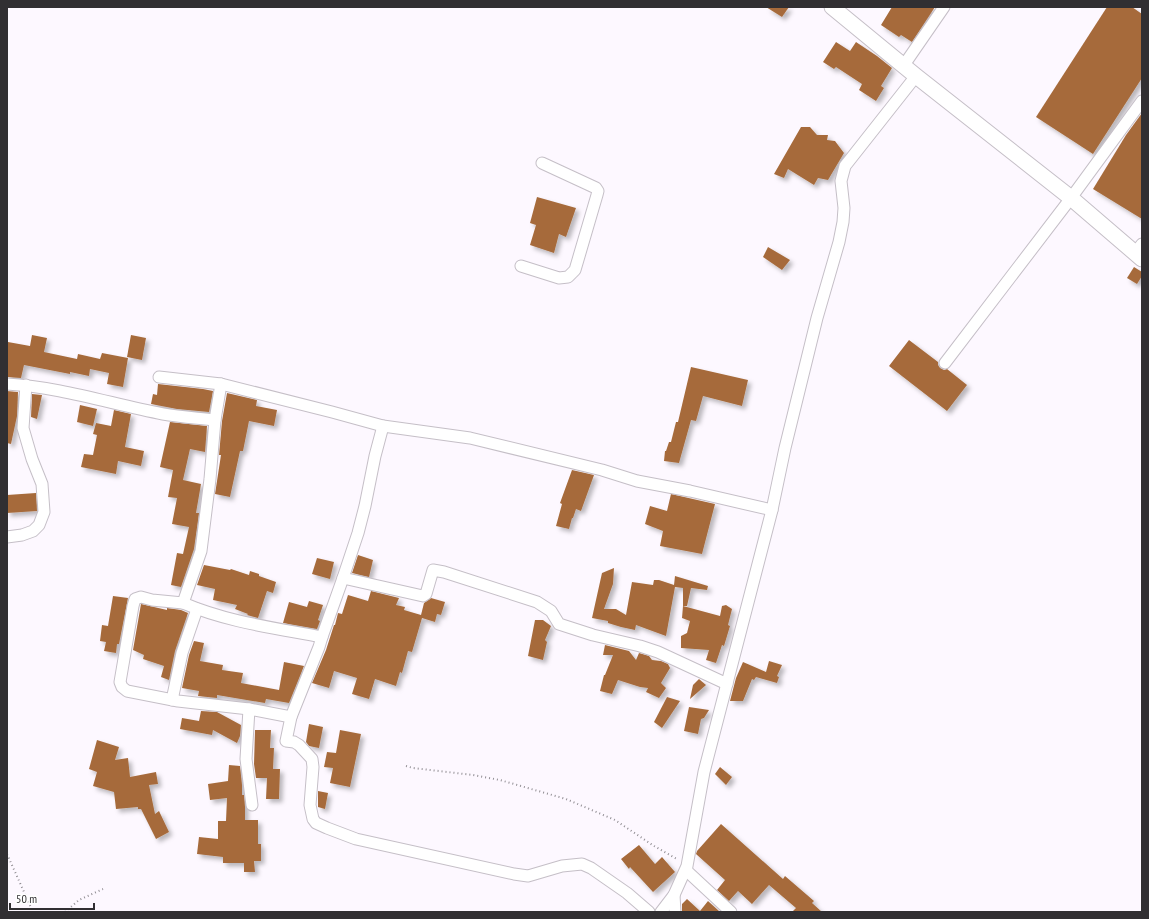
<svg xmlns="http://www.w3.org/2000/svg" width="1149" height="919" viewBox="0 0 1149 919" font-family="'PT Sans Narrow',sans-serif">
<defs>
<filter id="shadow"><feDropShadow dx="3.5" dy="3.5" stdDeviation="2" flood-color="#0004"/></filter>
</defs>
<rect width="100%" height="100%" fill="#fdf8ff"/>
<g fill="#a66b3b" filter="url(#shadow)">
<polygon points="766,7 789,7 782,17"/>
<polygon points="892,7 935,7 912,42 901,35 899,37 881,25"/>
<polygon points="1107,7 1132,7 1142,14 1142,78 1093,154 1036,117"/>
<polygon points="836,42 850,51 856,42 877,56 892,68 881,86 884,88 876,101 859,90 862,84 836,67 834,69 823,62"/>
<polygon points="1142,113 1142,219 1093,189 1126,135"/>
<polygon points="801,127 810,127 817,135 828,135 827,140 835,141 844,153 828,180 818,178 814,185 788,169 784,178 774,174"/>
<polygon points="537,197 576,208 566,237 559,234 554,253 530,245 536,225 530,223"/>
<polygon points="768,247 790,260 782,270 763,257"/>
<polygon points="1134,267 1142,272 1142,276 1137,284 1127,278"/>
<polygon points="32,335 47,338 44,352 77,359 78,354 100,359 102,353 128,358 123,387 107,384 109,373 90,369 89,376 70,372 70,374 24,365 21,378 7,377 7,348 8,342 30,346"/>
<polygon points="131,335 146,338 142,360 127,357"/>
<polygon points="909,340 938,362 938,365 940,368 944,370 947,369 967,385 947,411 889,366"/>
<polygon points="691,367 748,380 742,406 703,396 696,421 691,420 679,463 664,461 665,451 666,451 669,442 671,442 676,422 678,422"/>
<polygon points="158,384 203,389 213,391 209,412 177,409 151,404 153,394 157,395"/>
<polygon points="7,391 18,392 17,416 11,444 7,443"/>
<polygon points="227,393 257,400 256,406 277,410 274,426 249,421 243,451 240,451 230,497 215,494 221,455 219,455 222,421"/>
<polygon points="32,394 42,395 37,419 31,417"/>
<polygon points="80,405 97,409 93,426 77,422"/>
<polygon points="114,410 131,414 125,447 144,451 141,466 118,461 116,474 81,467 84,454 93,455 97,435 93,434 96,423 111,426"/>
<polygon points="170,422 207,426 205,452 190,449 183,480 201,484 196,513 199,513 194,549 181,587 171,585 177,553 183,554 189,527 172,524 177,498 168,497 173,470 160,467"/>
<polygon points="572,470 594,475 581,511 576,509 573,518 572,518 569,529 556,526 562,504 560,503"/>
<polygon points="36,493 37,511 7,513 7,495"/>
<polygon points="671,494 715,504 702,554 660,546 663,531 645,524 650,506 667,511"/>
<polygon points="358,555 373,560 369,577 352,573"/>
<polygon points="317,558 334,562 330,579 312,574"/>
<polygon points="204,565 230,570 231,569 249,575 250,571 259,574 259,576 276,582 273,593 267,591 258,618 247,615 248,614 235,609 237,605 213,600 215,589 197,585"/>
<polygon points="614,568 613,584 604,609 616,609 626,615 632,582 653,585 654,580 659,580 674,585 675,576 708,586 707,590 691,588 687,606 683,606 683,588 675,587 666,636 636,625 635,630 621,627 608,623 608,621 592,618 602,573"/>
<polygon points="371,591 399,598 396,605 405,607 404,610 421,615 424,603 431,598 445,602 441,615 437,614 435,622 422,618 412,652 408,651 402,673 400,672 396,686 375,679 369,699 352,694 357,678 334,671 329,688 312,683 326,650 334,625 335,625 338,613 342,614 348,595 368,601"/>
<polygon points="113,596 128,598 119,644 117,644 116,653 104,651 106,642 100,641 102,625 108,626"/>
<polygon points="309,601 323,605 318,620 320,621 317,629 283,623 289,602 307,607"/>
<polygon points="141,604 167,610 167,608 181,610 188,613 175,651 169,680 161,677 164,666 143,659 144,655 133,650"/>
<polygon points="726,605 732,609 728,625 730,626 724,646 722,645 716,663 706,660 709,650 681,648 681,636 687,633 690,621 682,618 683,606 720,616 722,606"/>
<polygon points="535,620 543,620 551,626 545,640 547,642 543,660 528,656"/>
<polygon points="194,641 204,643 200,661 223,665 222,670 243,673 241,683 279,690 284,662 304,666 289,703 266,699 265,703 217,695 217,698 198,696 199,691 182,688 189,655"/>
<polygon points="605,645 629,651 636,660 639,653 649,656 652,660 661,661 668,664 670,668 661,683 666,688 659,698 646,692 648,688 640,687 618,680 612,694 600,691 604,675 605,675 613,655 603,655"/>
<polygon points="769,661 782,665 777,676 779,677 777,683 756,677 754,680 752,679 743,701 730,701 736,678 743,662 766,672"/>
<polygon points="699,679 706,685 690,699 693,685"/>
<polygon points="667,697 680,701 662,728 654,722"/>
<polygon points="689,707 709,710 704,718 701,719 698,734 684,731"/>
<polygon points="201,711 217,712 241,725 240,736 237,743 213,730 212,735 180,729 182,718 199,721"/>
<polygon points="309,724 323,727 319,748 309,746 306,742"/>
<polygon points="255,730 271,730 270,748 274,748 273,769 280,769 279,799 266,799 267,778 256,778 254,764"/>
<polygon points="340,730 361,734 350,787 330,783 333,768 324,767 327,752 336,753"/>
<polygon points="97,740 119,747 115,760 128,758 130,777 156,772 158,784 149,785 155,814 159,811 169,832 156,839 141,809 138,809 138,807 116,809 114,792 93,786 97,772 89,769"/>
<polygon points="229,765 240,766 242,785 242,795 244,795 245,807 245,820 258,820 258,844 261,844 261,861 254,861 255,872 244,872 244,863 223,863 223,857 197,854 199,837 218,839 218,821 226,821 227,798 210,800 208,784 228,781"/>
<polygon points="720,767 732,777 726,785 715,774"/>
<polygon points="318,791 328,793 325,809 318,807"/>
<polygon points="721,824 783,879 785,876 814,901 812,903 822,912 792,912 796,908 769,885 752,904 738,891 729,901 717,890 725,880 696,854 697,851"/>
<polygon points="639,845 655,864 662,857 675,872 653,892 630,867 629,869 621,859"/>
<polygon points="687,899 700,911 708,901 720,912 682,912 682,904"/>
</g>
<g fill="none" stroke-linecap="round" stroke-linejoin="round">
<g stroke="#c5bfc7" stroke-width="13">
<g id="minor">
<polyline points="904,65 944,7"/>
<polyline points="1135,253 1142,244"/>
<polyline points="521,266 559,278 568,277 575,270 597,195 598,191 596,188 542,163"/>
<polyline points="945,363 1071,198 1142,101"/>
<polyline points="159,377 221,384"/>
<path d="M7,384c53,3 104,20 156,30 17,3 35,4 52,6l6,-36 111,28 51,14 87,12 132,32 35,11 53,10 82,19"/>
<path d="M215,420l-5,59 -9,72 -18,52c44,19 92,25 139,34"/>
<polyline points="383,426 375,456 365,506 358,533 343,578 322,637 319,647 291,717 286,741 294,742 299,745 312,759 313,767 310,805 313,819 316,823 327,828 356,839 514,874 528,876 562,866 582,864 591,868 627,893 649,912"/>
<polyline points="7,537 22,535 33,531 39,525 44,512 42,484 32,459 23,428 26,385"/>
<polyline points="343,578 423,596 426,594 433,570 444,572 537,602 551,611 559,624 593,635 640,646 658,652 727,684"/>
<polyline points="183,603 152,600 141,597 135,599 133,606 120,682 122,687 127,691 178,701 249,709 291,717"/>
<polyline points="172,700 182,653 197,609"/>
<polyline points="249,709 246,759 252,805"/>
<polyline points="686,870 689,873 731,912"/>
<polyline points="674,895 675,912"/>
<polyline points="661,912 674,895 687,866 704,772 772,510 785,448 817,318 839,242 843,222 844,208 841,181 845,166 916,76"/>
</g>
</g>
<g stroke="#c5bfc7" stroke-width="17">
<polyline id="major" points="832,7 916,76 1071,198 1142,259"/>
</g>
<g stroke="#928f94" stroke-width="2" stroke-dasharray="1 3" stroke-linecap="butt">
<polyline points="406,766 413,768 473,775 500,780 566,799 615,820 654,846 677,859"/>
<polyline points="7,854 33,912"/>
<polyline points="65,912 79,900 103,889"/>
</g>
<use href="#minor" stroke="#fff" stroke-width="11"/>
<use href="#major" stroke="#fff" stroke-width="15"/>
</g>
<rect width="1149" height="919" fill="none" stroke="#312f32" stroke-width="16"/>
<path d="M10 903v6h84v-6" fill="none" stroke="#312f32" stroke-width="2"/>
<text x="16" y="903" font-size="12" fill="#312f32" stroke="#ffffff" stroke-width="3" paint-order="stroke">50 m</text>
</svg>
